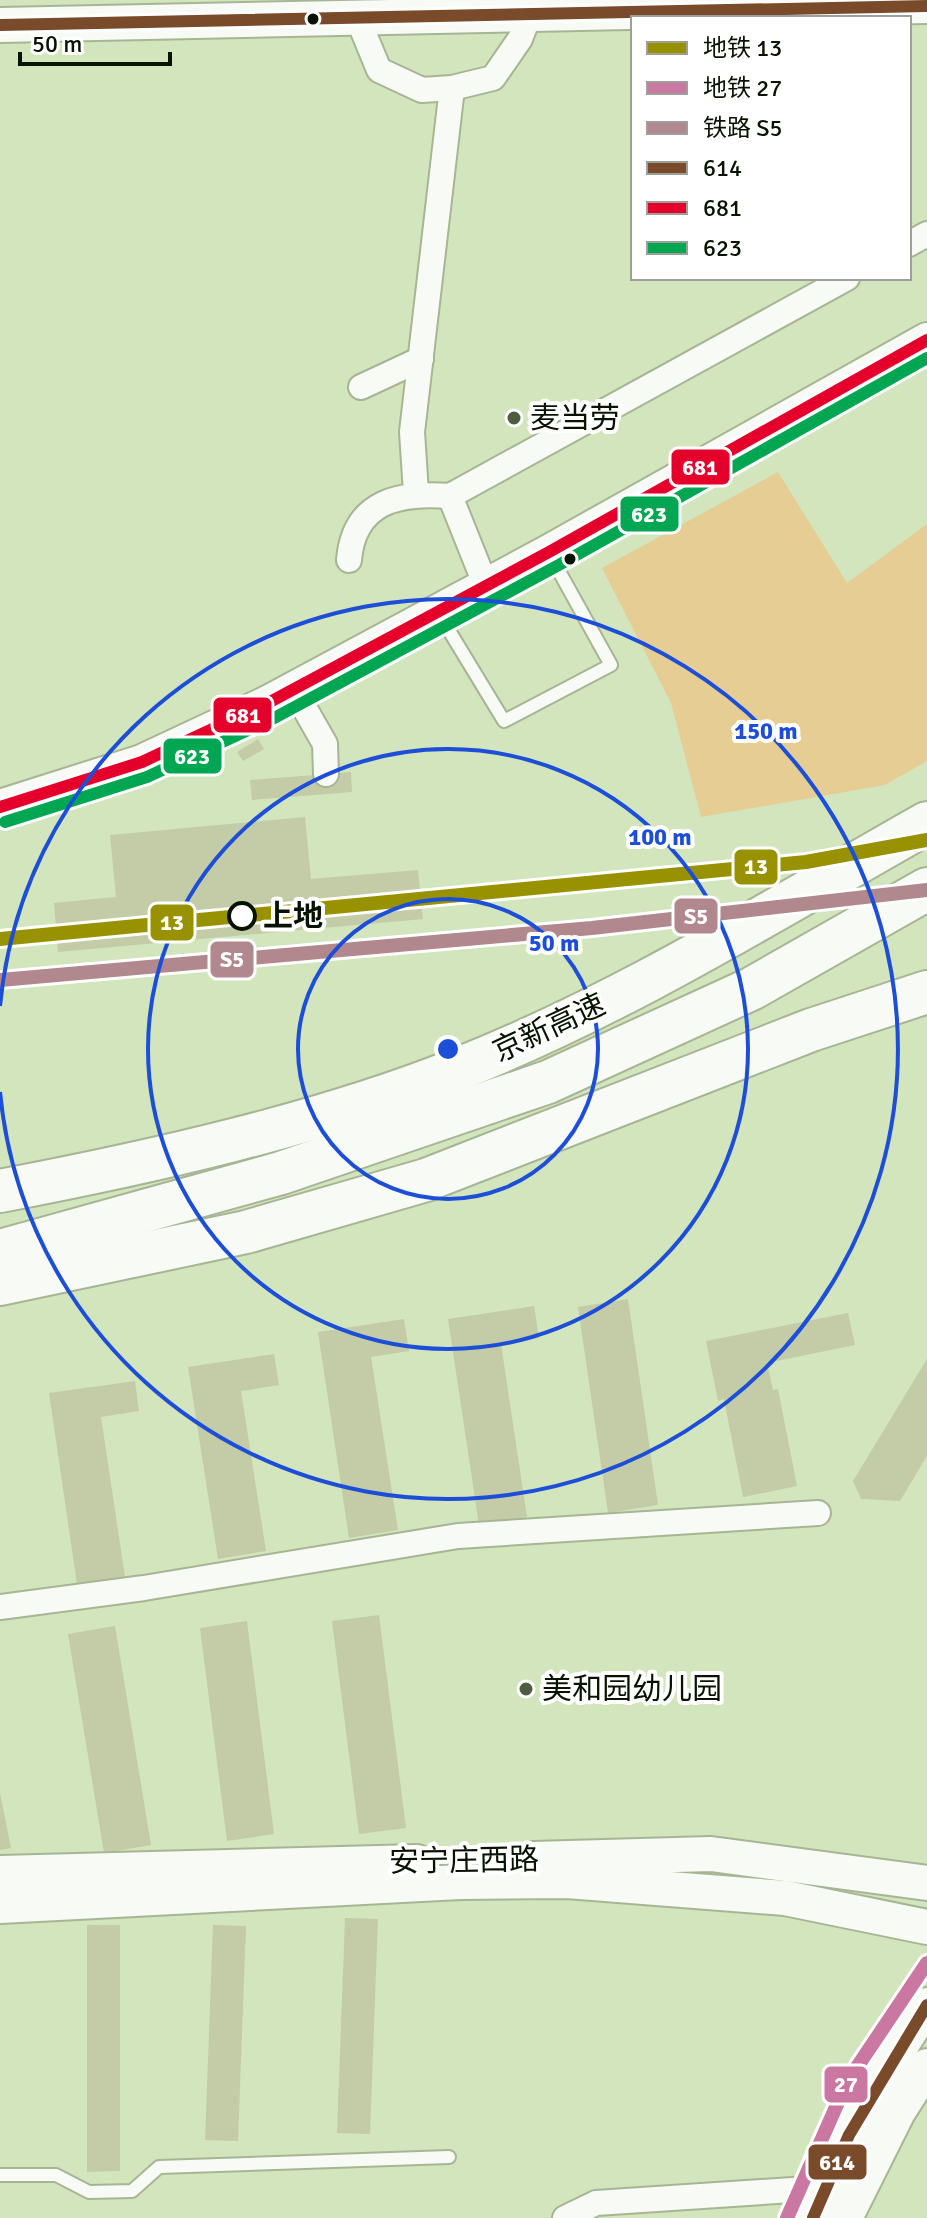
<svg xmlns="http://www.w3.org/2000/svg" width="927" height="2218" viewBox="0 0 927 2218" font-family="Signika,'Noto Sans SC',sans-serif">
<rect width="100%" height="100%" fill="#d2e5bd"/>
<polygon fill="#e6cd94" points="778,472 847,583 927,524 927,761 885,785 701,817 671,703 602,568"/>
<g fill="#c3cca6">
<polygon points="258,739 264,749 243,761 237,752"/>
<polygon points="351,772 352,792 252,800 250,780"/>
<polygon points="305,817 311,879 418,870 423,919 58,952 54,903 116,897 110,835"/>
<polygon points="628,1299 658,1505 608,1513 578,1307"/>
<polygon points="534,1306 539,1338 501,1344 527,1517 479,1525 448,1319"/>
<polygon points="848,1313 855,1345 767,1363 773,1390 778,1389 797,1486 743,1497 724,1399 718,1401 706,1341"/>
<polygon points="404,1319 409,1351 371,1357 398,1530 349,1538 318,1332"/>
<polygon points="274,1354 279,1385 241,1391 266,1551 218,1559 188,1367"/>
<polygon points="927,1359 927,1456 900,1501 861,1499 853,1481"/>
<polygon points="135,1381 139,1411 101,1417 125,1577 77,1584 49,1393"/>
<polygon points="379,1615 406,1828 359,1834 332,1621"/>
<polygon points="247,1621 274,1834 227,1841 200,1628"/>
<polygon points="115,1626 151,1845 104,1853 68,1634"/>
<polygon points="0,1793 11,1848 0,1850"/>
<polygon points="345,1918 378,1919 370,2134 337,2133"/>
<polygon points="87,1925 120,1925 120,2171 87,2172"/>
<polygon points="213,1925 246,1926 238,2141 205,2140"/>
</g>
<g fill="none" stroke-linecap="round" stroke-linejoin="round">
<g stroke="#a7b595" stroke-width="16">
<g id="lane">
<polyline points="439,614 504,721 611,665 550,555"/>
<polyline points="0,2175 56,2175 89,2192 132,2191 159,2167 449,2157"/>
</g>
</g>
<g stroke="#a7b595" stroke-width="28">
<g id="street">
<polyline points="358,19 379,70 422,90 452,88 493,78 520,39 529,16"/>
<polyline points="909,244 927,234"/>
<polyline points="361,387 421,359"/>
<polyline points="416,493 412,432 452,88"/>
<polyline points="450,496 486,586"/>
<path d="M349,560c5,-59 50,-68 101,-64l397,-218"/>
<polyline points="305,709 325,744 326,774"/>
<polyline points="0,1607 144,1588 458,1536 818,1513"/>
<polyline points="565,2218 596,2203 823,2188"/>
</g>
</g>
<g stroke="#a7b595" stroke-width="38">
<g id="secondary">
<polyline points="0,25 927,6"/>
<polyline points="0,807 142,762 268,703 549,552 927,340"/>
<polyline points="533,1859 711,1854 927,1883"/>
<polyline points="0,1873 417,1862"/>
<polyline points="0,1906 460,1882 567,1881 785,1898 927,1927"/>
<path d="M813,2218c26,-77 70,-145 114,-213"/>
<polyline points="845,2218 898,2112 927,2066"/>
</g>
</g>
<g stroke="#a7b595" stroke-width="46">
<g id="highway">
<path d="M0,1191c147,-28 317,-66 456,-121 165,-65 317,-160 471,-247"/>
<polyline points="0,1251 281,1173 548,1082 751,989 927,889"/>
<polyline points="0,1284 246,1232 426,1180 811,1030 927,992"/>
</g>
</g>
<use href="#lane" stroke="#f8fbf5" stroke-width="12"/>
<use href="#street" stroke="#f8fbf5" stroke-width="24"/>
<use href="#secondary" stroke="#f8fbf5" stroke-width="34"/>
<use href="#highway" stroke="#f8fbf5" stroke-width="42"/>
<g stroke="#fff" stroke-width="18">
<g id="bus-1">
<polyline points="0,25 927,6"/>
<polyline points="813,2218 849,2135 927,2005"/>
</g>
</g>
<g stroke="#fff" stroke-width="18">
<polyline id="bus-2" points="0,807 142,762 268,703 549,552 927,340"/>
</g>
<g stroke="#fff" stroke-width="18">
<polyline id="bus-3" points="5,822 147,777 276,717 557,566 927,358"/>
</g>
<use href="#bus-1" stroke="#7a4b2a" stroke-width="12"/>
<use href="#bus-2" stroke="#e4002b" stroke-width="12"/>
<use href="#bus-3" stroke="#00a651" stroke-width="12"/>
<g stroke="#fff" stroke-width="20">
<polyline id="rail-1" points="0,980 592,928 927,890"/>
</g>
<use href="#rail-1" stroke="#b1888e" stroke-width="14"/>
<g stroke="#fff" stroke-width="20">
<polyline id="metro-1" points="0,939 806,862 927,840"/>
</g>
<g stroke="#fff" stroke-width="20">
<polyline id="metro-2" points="787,2218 847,2082 927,1963"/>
</g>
<use href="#metro-1" stroke="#989200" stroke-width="14"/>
<use href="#metro-2" stroke="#ca78a2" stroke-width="14"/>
</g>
<g fill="none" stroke="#1d4ed8" stroke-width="4">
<circle cx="448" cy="1049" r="150"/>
<circle cx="448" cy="1049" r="300"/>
<path d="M0 1006A450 450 0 1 1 0 1092"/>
</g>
<g fill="#071200" stroke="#fff" stroke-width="3">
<circle cx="313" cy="19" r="7"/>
<circle cx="570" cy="559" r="7"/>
</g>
<g fill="#4e5c42" stroke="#fff" stroke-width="3">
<circle cx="514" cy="418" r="8"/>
<circle cx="526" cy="1689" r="8"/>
</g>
<circle fill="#fff" stroke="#071200" stroke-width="4" cx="242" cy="916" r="13"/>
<g text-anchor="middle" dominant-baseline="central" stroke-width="8" stroke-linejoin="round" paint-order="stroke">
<g font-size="30" fill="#071200" stroke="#fff" text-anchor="start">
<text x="530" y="418">麦当劳</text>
<text x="542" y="1689">美和园幼儿园</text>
</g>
<g font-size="30" font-weight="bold" fill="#071200" stroke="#fff" text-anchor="start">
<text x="263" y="916">上地</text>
</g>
<g font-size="30" fill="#071200" stroke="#fff">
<text transform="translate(549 1028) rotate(-25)">京新高速</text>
<text transform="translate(464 1861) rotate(-1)">安宁庄西路</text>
</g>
</g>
<circle cx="448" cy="1049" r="12" fill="#1d4ed8" stroke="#fff" stroke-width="4"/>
<g font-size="24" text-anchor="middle" font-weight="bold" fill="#1d4ed8" stroke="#fff" stroke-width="8" stroke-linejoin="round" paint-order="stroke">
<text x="766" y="739">150 m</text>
<text x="660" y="845">100 m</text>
<text x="554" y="951">50 m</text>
</g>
<g stroke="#fff" stroke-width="3">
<rect x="670" y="448" width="61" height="38" rx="8" fill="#e4002b"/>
<rect x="619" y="495" width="61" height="38" rx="8" fill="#00a651"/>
<rect x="212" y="696" width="61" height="38" rx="8" fill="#e4002b"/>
<rect x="162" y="737" width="61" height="38" rx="8" fill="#00a651"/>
<rect x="733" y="848" width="46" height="38" rx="8" fill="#989200"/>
<rect x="673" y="897" width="46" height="38" rx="8" fill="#b1888e"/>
<rect x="149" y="903" width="46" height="39" rx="8" fill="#989200"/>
<rect x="209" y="940" width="46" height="39" rx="8" fill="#b1888e"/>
<rect x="823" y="2065" width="46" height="39" rx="8" fill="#ca78a2"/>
<rect x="807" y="2143" width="61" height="38" rx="8" fill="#7a4b2a"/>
</g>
<g font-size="22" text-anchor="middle" font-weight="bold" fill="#fff">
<text x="700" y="475">681</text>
<text x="649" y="522">623</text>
<text x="243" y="723">681</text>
<text x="192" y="764">623</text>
<text x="756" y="874">13</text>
<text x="696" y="924">S5</text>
<text x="172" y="930">13</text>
<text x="232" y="967">S5</text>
<text x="846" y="2092">27</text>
<text x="837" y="2170">614</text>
</g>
<rect x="631" y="16" width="280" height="264" fill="#ffffff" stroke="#9ca099" stroke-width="2"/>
<rect x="647" y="42" width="40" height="12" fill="#989200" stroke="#9ca099" stroke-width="2"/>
<text x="703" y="56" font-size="24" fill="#071200">地铁 13</text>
<rect x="647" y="82" width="40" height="12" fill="#ca78a2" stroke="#9ca099" stroke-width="2"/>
<text x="703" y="96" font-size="24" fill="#071200">地铁 27</text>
<rect x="647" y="122" width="40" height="12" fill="#b1888e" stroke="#9ca099" stroke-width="2"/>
<text x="703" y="136" font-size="24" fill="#071200">铁路 S5</text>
<rect x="647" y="162" width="40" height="12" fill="#7a4b2a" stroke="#9ca099" stroke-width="2"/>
<text x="703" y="176" font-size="24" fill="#071200">614</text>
<rect x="647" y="202" width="40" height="12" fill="#e4002b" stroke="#9ca099" stroke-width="2"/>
<text x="703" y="216" font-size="24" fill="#071200">681</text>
<rect x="647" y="242" width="40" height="12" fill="#00a651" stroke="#9ca099" stroke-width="2"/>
<text x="703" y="256" font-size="24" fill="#071200">623</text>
<path d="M20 52v12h150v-12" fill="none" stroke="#071200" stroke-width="4"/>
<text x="32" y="52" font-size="24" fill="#071200" stroke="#ffffff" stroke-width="6" paint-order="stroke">50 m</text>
</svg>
